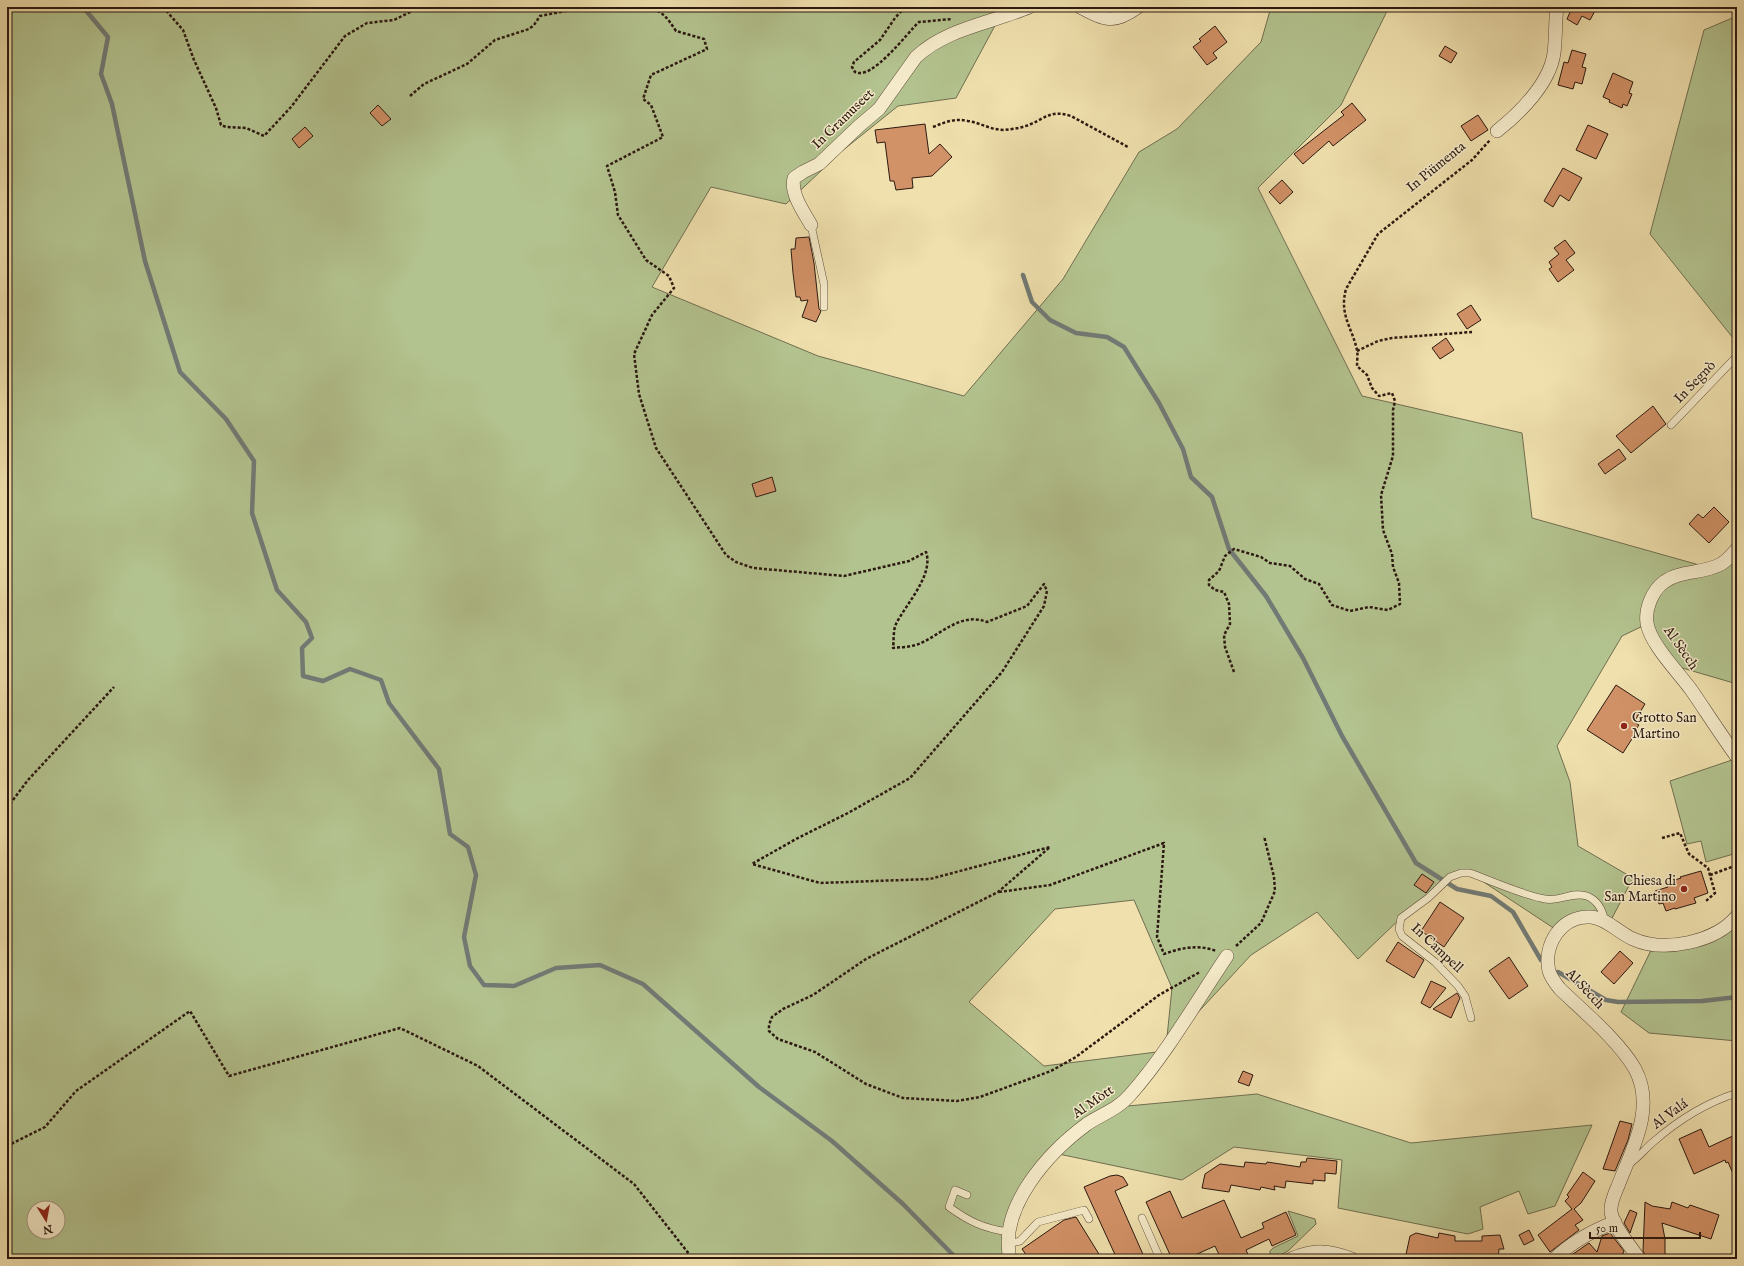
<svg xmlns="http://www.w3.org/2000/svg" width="1744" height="1266" viewBox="0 0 1744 1266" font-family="'IM FELL English',serif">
<rect width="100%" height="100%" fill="#efe0ad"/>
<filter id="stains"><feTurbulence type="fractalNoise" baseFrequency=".005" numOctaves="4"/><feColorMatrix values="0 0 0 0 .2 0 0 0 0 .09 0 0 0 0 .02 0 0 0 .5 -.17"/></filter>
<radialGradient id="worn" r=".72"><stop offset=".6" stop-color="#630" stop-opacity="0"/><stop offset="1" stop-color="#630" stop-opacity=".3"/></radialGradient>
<g fill="#b3c38f" stroke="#706e50" fill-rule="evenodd">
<path d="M7,7h998l-49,91 -58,8 -56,45 -56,53 -75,-17 -59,100 166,69 146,40 99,-117 76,-127 38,-23 84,-87 10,-35h118l-48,98 -83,83 104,208 160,37 10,85 178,50 27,-19v135l-65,-19 -25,-41 -25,12 -65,110 13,36 8,64 55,32 -24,46 -11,-6 -40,13 -88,-58h-9l-56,41 -47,45 -41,-47 -66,43 -85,92 6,-59 -38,-88 -79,9 -86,93 75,64 129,-16 -56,57 140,-13 154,49 181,-18 -37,81 -27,8 -9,-23 -39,16 3,22 -15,5 -130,-26 4,-48 -108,-13 -52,33 -128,-27 -34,49 -10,57h-1003zM34,1208h24v24h-24z"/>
<polygon points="1737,16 1737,343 1650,234 1704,30"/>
<polygon points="1735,759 1737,768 1737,853 1706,862 1701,841 1687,844 1670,781"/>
<polygon points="1737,916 1737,1041 1649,1033 1621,1012 1654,944 1679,943"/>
<polygon points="1288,1211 1315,1219 1316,1224 1288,1251 1275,1258 1270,1254 1270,1251 1273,1248 1298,1236"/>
</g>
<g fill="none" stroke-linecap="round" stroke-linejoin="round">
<g stroke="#727a75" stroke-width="4.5">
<polyline points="83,7 108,37 101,74 112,104 145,261 180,372 226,419 254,461 252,513 277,590 306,622 312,638 302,648 303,676 323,681 350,669 381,680 389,703 439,769 450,834 468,847 476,875 464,937 470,966 484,985 514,986 556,968 600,965 643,984 759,1087 832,1141 903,1204 957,1259"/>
<polyline points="1023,275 1032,302 1050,320 1076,333 1107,337 1124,347 1159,403 1183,449 1191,477 1212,497 1229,549 1266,596 1303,658 1342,736 1416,863 1457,889 1491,896 1513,912 1541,960"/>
<polyline points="1558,972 1606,1000 1618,1002 1702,1001 1737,997"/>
</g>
</g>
<g fill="#d29267" stroke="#2c1911">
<polygon points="1565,7 1597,7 1590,20 1582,16 1577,25 1567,19 1571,10"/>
<polygon points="1215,26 1227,42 1213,53 1217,58 1207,65 1193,47 1201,41 1199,39"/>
<polygon points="1445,46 1457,53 1451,63 1439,56"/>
<polygon points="1572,50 1586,54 1582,67 1586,68 1582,84 1575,82 1573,89 1558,85 1564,62 1568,63"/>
<polygon points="1613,73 1633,82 1629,93 1632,94 1627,106 1623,104 1622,108 1609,102 1610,100 1603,97"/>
<polygon points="1352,103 1366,120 1333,146 1329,141 1303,164 1294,154 1344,115 1341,112"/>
<polygon points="378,105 391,119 382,126 370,113"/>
<polygon points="1478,115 1488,130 1471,141 1461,126"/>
<polygon points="925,124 929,154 940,144 952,157 932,176 912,178 913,188 896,190 894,181 890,181 885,142 877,143 875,130"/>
<polygon points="1588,125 1608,134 1596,159 1576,150"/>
<polygon points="305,127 313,136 299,148 292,139"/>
<polygon points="1563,168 1582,178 1569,201 1560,195 1553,207 1544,201"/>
<polygon points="1282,180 1293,192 1280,204 1269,192"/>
<polygon points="809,237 814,263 819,309 821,311 816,322 802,317 808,300 801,301 800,297 796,297 793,273 791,249 795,249 796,238"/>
<polygon points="1565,240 1575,253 1566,260 1574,270 1558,282 1549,269 1552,267 1549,262 1559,254 1554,248"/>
<polygon points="1471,305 1481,320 1467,329 1457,314"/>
<polygon points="1446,338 1454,350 1440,359 1432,348"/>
<polygon points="1653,406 1666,424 1631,453 1616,436"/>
<polygon points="1619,449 1626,459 1605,474 1598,464"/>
<polygon points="772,477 776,491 756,497 752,484"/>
<polygon points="1714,507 1729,522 1709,543 1689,524 1698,514 1703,518"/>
<polygon points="1616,685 1645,704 1634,722 1639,725 1633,733 1635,734 1623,753 1587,730"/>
<polygon points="1701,871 1708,893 1694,898 1696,903 1675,909 1675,908 1666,911 1663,903 1659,904 1655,891 1668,887 1666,883 1681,878 1680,877"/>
<polygon points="1422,874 1434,882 1426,893 1414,885"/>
<polygon points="1440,902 1464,918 1444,947 1421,931"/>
<polygon points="1398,942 1424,960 1414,978 1386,961"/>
<polygon points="1620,951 1633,963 1614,984 1601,972"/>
<polygon points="1509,957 1528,986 1509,999 1489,971"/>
<polygon points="1431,981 1446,988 1430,1008 1421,1003"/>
<polygon points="1457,993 1460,998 1451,1018 1433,1009"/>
<polygon points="1243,1071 1253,1075 1249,1086 1238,1082"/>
<polygon points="1620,1121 1632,1124 1628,1140 1615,1171 1603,1169"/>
<polygon points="1701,1129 1709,1147 1737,1134 1737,1183 1728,1162 1726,1163 1725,1160 1694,1174 1679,1139"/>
<polygon points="1307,1158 1337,1161 1336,1174 1325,1173 1325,1181 1313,1180 1313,1184 1286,1181 1285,1188 1274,1186 1275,1190 1261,1187 1260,1190 1231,1185 1229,1192 1202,1188 1205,1174 1220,1164 1244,1167 1245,1162 1266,1164 1267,1162 1300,1167 1301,1162 1306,1162"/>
<polygon points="1583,1172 1595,1181 1581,1203 1574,1209 1583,1220 1575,1225 1579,1230 1550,1252 1538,1235 1572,1209 1565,1201 1569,1197 1567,1195"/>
<polygon points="1117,1175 1123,1177 1128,1185 1115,1191 1145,1259 1117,1259 1084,1187 1110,1176"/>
<polygon points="1170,1191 1182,1218 1224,1200 1241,1238 1264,1228 1262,1223 1286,1212 1296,1235 1272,1246 1269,1239 1246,1250 1250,1259 1221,1259 1215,1246 1186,1259 1172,1259 1146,1202"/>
<polygon points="1645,1202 1652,1206 1670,1209 1672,1202 1688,1208 1690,1205 1719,1215 1711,1239 1662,1223 1665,1239 1665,1259 1647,1259 1643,1251"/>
<polygon points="1630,1210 1637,1213 1630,1233 1624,1223"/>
<polygon points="1076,1217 1102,1259 1029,1259 1022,1249 1064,1220"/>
<polygon points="1529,1230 1534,1240 1524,1245 1519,1235"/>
<polygon points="1416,1233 1438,1238 1439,1233 1455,1236 1455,1241 1482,1241 1482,1236 1500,1235 1504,1249 1499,1249 1498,1259 1405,1259 1410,1236"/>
<polygon points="1610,1233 1624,1251 1621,1258 1615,1256 1614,1259 1566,1259 1589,1243 1597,1252 1602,1236"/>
</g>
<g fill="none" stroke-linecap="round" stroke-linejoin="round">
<g stroke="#5d4b38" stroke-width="8">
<g id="service">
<polyline points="811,225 824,284 824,307"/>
<polyline points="1671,425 1737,356"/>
<path d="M1471,1018l-6,-22 -7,-10 -23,-24 -33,-26 -3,-7 2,-11 27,-20 22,-21 11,-4h9c22,8 52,22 75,26 14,3 28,-8 42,-3 12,5 16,15 18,26"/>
<path d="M1629,1164c9,-6 15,-14 23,-21 25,-22 53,-40 85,-50"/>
<path d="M967,1195l-12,-5 -6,17c21,15 34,21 59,25"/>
<polyline points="1142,1218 1160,1259"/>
<polyline points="1008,1244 1020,1241 1038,1222 1084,1210 1089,1219"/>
</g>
</g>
<g stroke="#5d4b38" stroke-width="14">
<g id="minor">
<path d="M1080,7c25,13 33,18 58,0"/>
<path d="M1497,131c23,-18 53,-48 57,-78 2,-15 1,-31 3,-46"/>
<path d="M811,225c-7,-13 -21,-31 -17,-47l9,-6 16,-8 40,-38 20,-17 37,-52c31,-29 76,-34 113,-50"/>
<path d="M1737,549c-5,5 -9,11 -16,15 -18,10 -41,6 -57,18 -12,9 -19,27 -17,41 3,21 33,51 45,68 15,22 29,44 45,66"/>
<path d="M1010,1259c-12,-52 39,-107 77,-135 15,-10 31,-15 43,-29 37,-42 66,-93 97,-139"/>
<path d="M1291,1259c23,-10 38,-9 61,0"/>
<path d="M1554,1259c18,-17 37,-28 61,-37"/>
<path d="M1639,1259c-8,-13 -26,-32 -28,-47 -1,-9 4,-19 7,-26 14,-37 38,-78 17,-117 -16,-28 -51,-57 -75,-80 -4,-5 -9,-11 -11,-18 -6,-26 12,-56 42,-54 15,1 28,16 42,22 31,14 83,3 104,-23"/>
</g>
</g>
<g stroke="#2c1911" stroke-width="2.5" stroke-dasharray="3 2" stroke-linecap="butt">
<polyline points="163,7 183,30 194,60 216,108 221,125 226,127 246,128 264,136 291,107 345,36 367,23 394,20 420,7"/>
<path d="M648,7c15,4 20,12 28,24l28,8 3,10 -56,26 -8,24 8,6 12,32 -56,29 8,26 3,23 28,45 23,16 5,12 -22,27 -18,39 5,40 17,54 70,107 10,7 17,6 91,8 65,-15 17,-9c8,23 -20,52 -30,72 -3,6 -2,17 -3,24 9,-1 20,-1 28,-5 22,-10 40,-31 66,-21l40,-16 17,-22 3,7 -3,15 -42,66 -92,106 -62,35 -52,26 -44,25 68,19 110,-4 120,-32 -52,45 -132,67 -53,36 -30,14 -11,8 -3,8v6l9,8 37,13 51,32 37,14 54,3 23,-4 71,-26 25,-14 83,-62 41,-23"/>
<path d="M905,7l-10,11 -15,22 -26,22 -2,5 3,5c17,9 52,-39 64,-50l33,-3"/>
<polyline points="410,96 424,84 467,64 495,40 529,29 534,25 540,16 586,7"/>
<path d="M933,127c12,-5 22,-9 35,-6 13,2 23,9 36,9 9,-1 18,-2 27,-6 16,-7 20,-14 40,-8l57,31"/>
<polyline points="1357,351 1378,341 1392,338 1472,332"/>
<path d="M1234,672l-9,-25 -1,-12 6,-11 -1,-20 -5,-12 -9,-2 -6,-5v-5l10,-9 6,-15 9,-7 27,8 9,6 20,3 15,13 14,5 13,21 18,6 19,-4 19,3 12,-6 -1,-21 -6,-16 -1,-13 -9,-24 -2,-35 12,-39v-46l2,-9 -3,-8 -13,3 -7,-8 -5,-13 -10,-9c0,-5 1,-11 0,-16 -5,-23 -18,-35 -11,-61l32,-55 94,-74 18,-20"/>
<polyline points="7,808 28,780 114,687"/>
<polyline points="1662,838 1680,833 1689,854 1708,868 1715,893 1706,901"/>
<polyline points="1710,875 1737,865"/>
<path d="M999,892l51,-7 114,-42 -7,94 7,17c16,-6 35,-10 52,-3"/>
<polyline points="1236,946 1261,923 1275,891 1274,877 1264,836"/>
<polyline points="7,1146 45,1127 76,1091 190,1011 229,1076 400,1028 478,1066 634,1184 693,1259"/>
</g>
<use href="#service" stroke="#f5ebca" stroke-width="7"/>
<use href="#minor" stroke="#f5ebca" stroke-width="13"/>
</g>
<g fill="#8f2418" stroke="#f5ebca" stroke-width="1.5">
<circle cx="1624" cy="726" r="4"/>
<circle cx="1684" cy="889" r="4"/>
</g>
<g text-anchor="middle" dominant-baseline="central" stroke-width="3" stroke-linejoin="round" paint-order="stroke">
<g font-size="14" fill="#2c1911" stroke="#f5ebca">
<text transform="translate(843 119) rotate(-44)">In Gramuseet</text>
<text transform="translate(1436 167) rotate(-39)">In Piümenta</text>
<text transform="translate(1695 382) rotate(-46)">In Segnò</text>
<text transform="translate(1681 648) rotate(55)">Al Sècch</text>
<text transform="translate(1437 948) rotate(43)">In Campell</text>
<text transform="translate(1585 989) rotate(47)">Al Sècch</text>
<text transform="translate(1093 1102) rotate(-35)">Al Mòtt</text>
<text transform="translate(1670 1114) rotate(-36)">Al Valá</text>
</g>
<g font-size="14" fill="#2c1911" stroke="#f5ebca" text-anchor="start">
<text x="1632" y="718">Grotto San<tspan x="1632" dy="16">Martino</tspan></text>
<text x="1676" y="881" text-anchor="end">Chiesa di<tspan x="1676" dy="16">San Martino</tspan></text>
</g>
</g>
<rect width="1744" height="1266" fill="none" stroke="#efe0ad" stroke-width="24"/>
<rect x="8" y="8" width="1728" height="1250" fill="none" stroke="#2c1911" stroke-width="2"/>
<rect x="12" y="12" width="1720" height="1242" fill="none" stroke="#2c1911"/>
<g transform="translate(46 1220) rotate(169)"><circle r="19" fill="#f5ebca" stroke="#a59780"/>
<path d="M0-3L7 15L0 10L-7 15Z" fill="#8f2418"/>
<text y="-6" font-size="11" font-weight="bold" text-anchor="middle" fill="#2c1911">N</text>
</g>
<path d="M1590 1232v6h110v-6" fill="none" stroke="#2c1911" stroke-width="2"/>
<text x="1596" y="1232" font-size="12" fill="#2c1911" stroke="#f5ebca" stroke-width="3" paint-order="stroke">50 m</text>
<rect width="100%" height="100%" filter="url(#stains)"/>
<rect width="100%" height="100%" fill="url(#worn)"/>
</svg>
